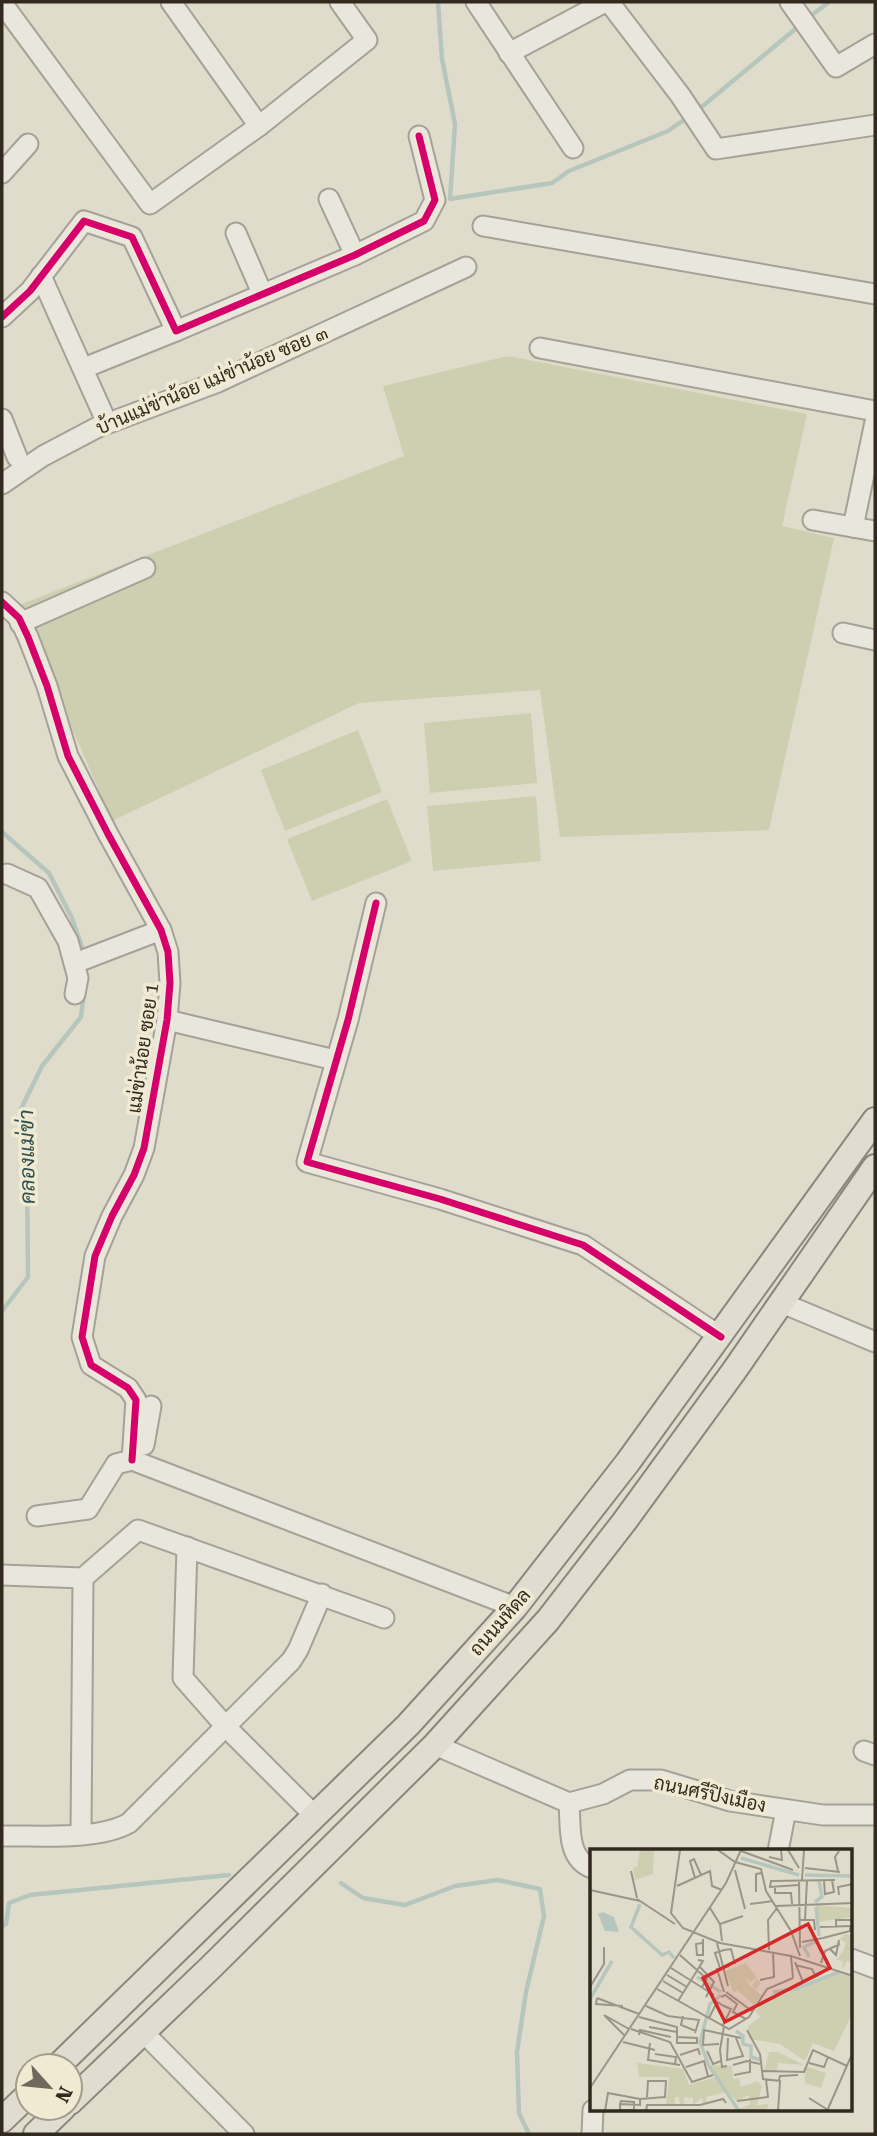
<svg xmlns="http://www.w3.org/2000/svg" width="877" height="2136" viewBox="0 0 877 2136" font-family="'Roboto Serif',Sarabun,serif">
<rect width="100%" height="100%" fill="#e0dccc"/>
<g fill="#cdcfb0">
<polygon points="508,356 807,414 782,526 834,538 769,830 560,837 540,690 359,703 112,821 19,605 404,456 383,386"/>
<polygon points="531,713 537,783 430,793 424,723"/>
<polygon points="358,730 382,792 285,831 261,770"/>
<polygon points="536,796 541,861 433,871 427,806"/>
<polygon points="387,799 412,861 312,901 287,839"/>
</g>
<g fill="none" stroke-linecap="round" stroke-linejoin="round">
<g stroke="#b7c6bd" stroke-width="4.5">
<polyline points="438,2 442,59 455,124 450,199 552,183 569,171 668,131 688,117"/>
<polyline points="808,18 829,2"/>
<polyline points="698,110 799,26"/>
<polyline points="2,832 49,873 72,918 84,953"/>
<polyline points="2,1311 28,1277 27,1164 21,1109 42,1066 81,1017 84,993"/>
<polyline points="341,1883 363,1898 405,1905 455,1886 498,1880 540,1889 544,1916 526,1992 517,2052 519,2113 529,2134"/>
<polyline points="2,1926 6,1924 9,1903 30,1895 229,1875"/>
</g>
<g stroke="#a5a196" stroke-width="23">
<g id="minor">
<polyline points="171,2 259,126"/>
<polyline points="476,2 573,148"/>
<polyline points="609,2 680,95 716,149 875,125"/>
<polyline points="790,2 836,67 875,44"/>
<polyline points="2,3 150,204 259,126 367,40 340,2"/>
<polyline points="509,53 605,2"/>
<polyline points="2,173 28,144"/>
<polyline points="329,199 355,255"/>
<polyline points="483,226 875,294"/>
<polyline points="236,233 262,293"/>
<polyline points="41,276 103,414"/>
<polyline points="2,317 30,291 84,221 132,237 176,331 355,255 424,221 435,200 419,136"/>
<polyline points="540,348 875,411"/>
<polyline points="84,368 176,331"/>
<polyline points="2,419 17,457"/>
<polyline points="2,484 43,456 98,427 218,382 466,267"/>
<polyline points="813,520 875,531"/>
<polyline points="853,527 875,422"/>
<polyline points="2,602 19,618 28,637 47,686 68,756 108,834 161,930 168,952 170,983 167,1020 144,1148 134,1175 112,1216 95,1256 82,1337 91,1365 128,1388 136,1400 132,1460"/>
<polyline points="20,623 145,568"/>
<polyline points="843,633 875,640"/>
<polyline points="7,874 38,888 68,941 78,978 75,994"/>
<polyline points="376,903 348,1020 307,1162 440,1199 583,1245 721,1337"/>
<polyline points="75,963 161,930"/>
<polyline points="167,1020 335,1060"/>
<polyline points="782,1303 875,1342"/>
<polyline points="144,1445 151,1406"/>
<polyline points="37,1516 88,1509 116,1464 132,1460 515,1607"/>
<polyline points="187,1547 183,1678 227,1728 315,1816"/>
<polyline points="2,1575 83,1578 138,1530 384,1618"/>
<polyline points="435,1745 569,1803 603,1794 630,1780 661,1780 730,1801 823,1815 875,1815"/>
<polyline points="864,1751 875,1755"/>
<path d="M569,1803c2,23 -3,55 23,65"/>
<polyline points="81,1834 83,1578"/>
<path d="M2,1836c36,-1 95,5 127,-13l162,-162 7,-11 24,-56"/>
<polyline points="778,1851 786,1810"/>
<polyline points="851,1959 875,1968"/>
<polyline points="143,2032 244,2134"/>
<polyline points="592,2134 593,2110"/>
</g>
</g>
<g stroke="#8b867c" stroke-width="28">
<g id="major">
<polyline points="58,2066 408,1725 515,1607 628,1462 875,1120"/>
<polyline points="70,2102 210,1968 435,1745 548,1620 624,1522 734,1371 875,1167"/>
<polyline points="2,2120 28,2095"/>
<polyline points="36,2134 63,2108"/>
</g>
</g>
<use href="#minor" stroke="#e8e6dd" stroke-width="19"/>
<use href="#major" stroke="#e0dccf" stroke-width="24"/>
<g stroke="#f1ead3" stroke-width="11">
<g id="cycleway">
<polyline points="2,317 30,291 84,221 132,237 176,331 355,255 424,221 435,200 419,136"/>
<polyline points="2,602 19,618 28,637 47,686 68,756 108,834 161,930 168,952 170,983 167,1020 144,1148 134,1175 112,1216 95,1256 82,1337 91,1365 128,1388 136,1400 132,1460"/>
<polyline points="376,903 348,1020 307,1162 440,1199 583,1245 721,1337"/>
</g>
</g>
<use href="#cycleway" stroke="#d6006c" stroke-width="7"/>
</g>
<g text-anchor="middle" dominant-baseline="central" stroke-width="7" stroke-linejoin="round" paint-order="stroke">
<g font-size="19" fill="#332a1f" stroke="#f1ead3">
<text transform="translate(212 380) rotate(-23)">บ้านแม่ข่าน้อย แม่ข่าน้อย ซอย ๓</text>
<text transform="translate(143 1048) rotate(-82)">แม่ข่าน้อย ซอย 1</text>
<text transform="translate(500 1622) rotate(-49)">ถนนมหิดล</text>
<text transform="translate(710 1794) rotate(12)">ถนนศรีปิงเมือง</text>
</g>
<g font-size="21" font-style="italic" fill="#305151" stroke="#f1ead3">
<text transform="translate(27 1157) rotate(-91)">คลองแม่ข่า</text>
</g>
</g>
<g transform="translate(590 1849)">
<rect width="262" height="262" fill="#e0dccc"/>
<path d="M50,1h14l-1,24 -18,6 -2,-12 4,-1zM226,56l36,3v9l-33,5zM255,85l7,1v27l-5,-1 -5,9 1,-9 -7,-1 7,-9 3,-8 -6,-4zM156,114l11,15 -7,4 -5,-5 5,9 5,3 -3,-4 5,-6 4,4 -6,7 7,5 -8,10 -17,-15 -3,3 -9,-22zM250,124l12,4v37l-18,37 -21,-8 -8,18 -25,-17 -31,-5 -1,-13 12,-9 -5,-6 11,-10zM179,203h9l26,13 -26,-2 -1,8h-13zM47,214l46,6 6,16 28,-8 -7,-12 22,1 1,13 6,-1 2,9 17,-6 4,5 -5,19 12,-1 -3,7h-33l17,-6v-6l-2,-4 -11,6 -11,-9 -20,5 1,7 -4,1 -1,-7 -9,7v-7l-9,-1v8h-4l-1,-8h-4v8h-9l3,-28h-30zM215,217l21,7 -5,15 -16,-5z" fill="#cdcfb0"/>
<path d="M13,63l11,5 5,15 -14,-1 -7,-17z" fill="#b7c6bd"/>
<path fill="none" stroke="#b7c6bd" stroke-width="3.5" d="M151,9l58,17M215,26l48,1M225,53l7,-5 -3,-16M50,55l-9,23 31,28 7,-3 5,6M226,58l3,29M219,108l-5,-10 13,-6M107,128l24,15M183,143l22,-3 44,-17M131,146l-11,9 -10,38 9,24 30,45M0,150l22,-38M146,182l7,5v8l8,2v11l9,3"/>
<path fill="none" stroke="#9b9587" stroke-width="2" d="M90,1l-9,63 12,15 37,15 71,13 62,20M128,1l17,12 26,7 5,22 25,40 9,25M198,1l11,18M151,2l52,19M179,8l13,3 -1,-10M215,19l35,4M145,21l10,39M41,22l6,27M248,22l-3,-14 4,-6M105,29l-5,-17 4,-2 7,16M209,31l1,68M212,31l2,-30M234,32l1,13 9,-2 -2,-12M87,37l33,-15 2,15 10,4M179,38l30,-2M180,38l1,-6 64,-1M185,38v6h16l1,11M0,41l50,11M166,43v-18l6,-1M249,46l-1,-8 15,-3M47,50l38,25M160,55l23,-3M186,57l77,-3M120,59l10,16 2,17M209,71h15l1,10M215,71l2,-40M130,75l23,-8M246,77v-6h17M230,78l32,-1M233,89l27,-7v-5M212,93l21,-4M112,94l-6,1 1,11h6v-16M127,94l11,43M240,100l6,6 3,-15M179,101l-1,-30 9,-12M90,106l27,24 -5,8M201,107l2,22M205,113l8,20 16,-7M231,114l4,-12 15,-7M205,116l17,4 4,8M110,118l14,15 -8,15M81,119l43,27M130,119l-5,-15 9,-3 7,-1 4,15M77,126l20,12M170,131l14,-3 -1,-25M73,132l20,12M0,138l14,-23v-17M67,140l72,40 20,-12 18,-28 26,-11M134,143l-7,-23 12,-3M136,143l26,19M131,148l4,-2 12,9 -4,8 13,7M7,149l42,16M7,149l-1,6 27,2M88,152l25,-40 -5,-1M56,157l22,10 31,4 -4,13M14,166l20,20M14,166l25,14M93,167l-2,9 15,6M49,168l38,10v15M119,169l8,-16 7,4 7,3 -8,16M134,177l-4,24 2,17 5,-1M59,178l28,5M41,180l39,13 22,40 21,-7M157,181l13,24 3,25 17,2 -2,30M49,186l1,-5 31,7M87,188l20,1v5M138,189l-1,22 16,-4 -7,-18M33,193l32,8M60,194l-2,17 32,5M86,194h22M129,195l-16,1 1,-15 37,8M117,202l6,13 8,-3M65,205l21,3 -1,7M90,206l18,-6 2,6M219,214l15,4 4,-10M143,216l14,-4 13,3M96,218l18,-6 4,15M173,222l41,1 9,-22 34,16M144,226l16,-3v-13M189,231l1,-4 18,-1M0,239l136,-205 15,-33M219,249l19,12M147,252l31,-4 -2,-17M30,255l20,1v-6M15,262l3,-18 32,6 25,-2 1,-16h-18l-1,16M30,262v-7l1,-3 13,1v8h-14M56,262l1,-6h53l23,-6 3,4M237,262l26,-59"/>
<path fill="#d62828" fill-opacity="0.15" stroke="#d62828" stroke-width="3.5" d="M218,75l22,44 -105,54 -22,-44z"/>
<rect width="262" height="262" fill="none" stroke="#332a1f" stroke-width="3.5"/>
</g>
<rect width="877" height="2136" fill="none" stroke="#332a1f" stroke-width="7"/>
<g transform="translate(49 2087) rotate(117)"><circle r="33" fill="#f1ead3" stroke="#a59d8b" stroke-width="2"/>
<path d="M0-5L12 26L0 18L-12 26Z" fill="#70685c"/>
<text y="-10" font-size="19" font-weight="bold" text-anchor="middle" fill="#332a1f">N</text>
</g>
</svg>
